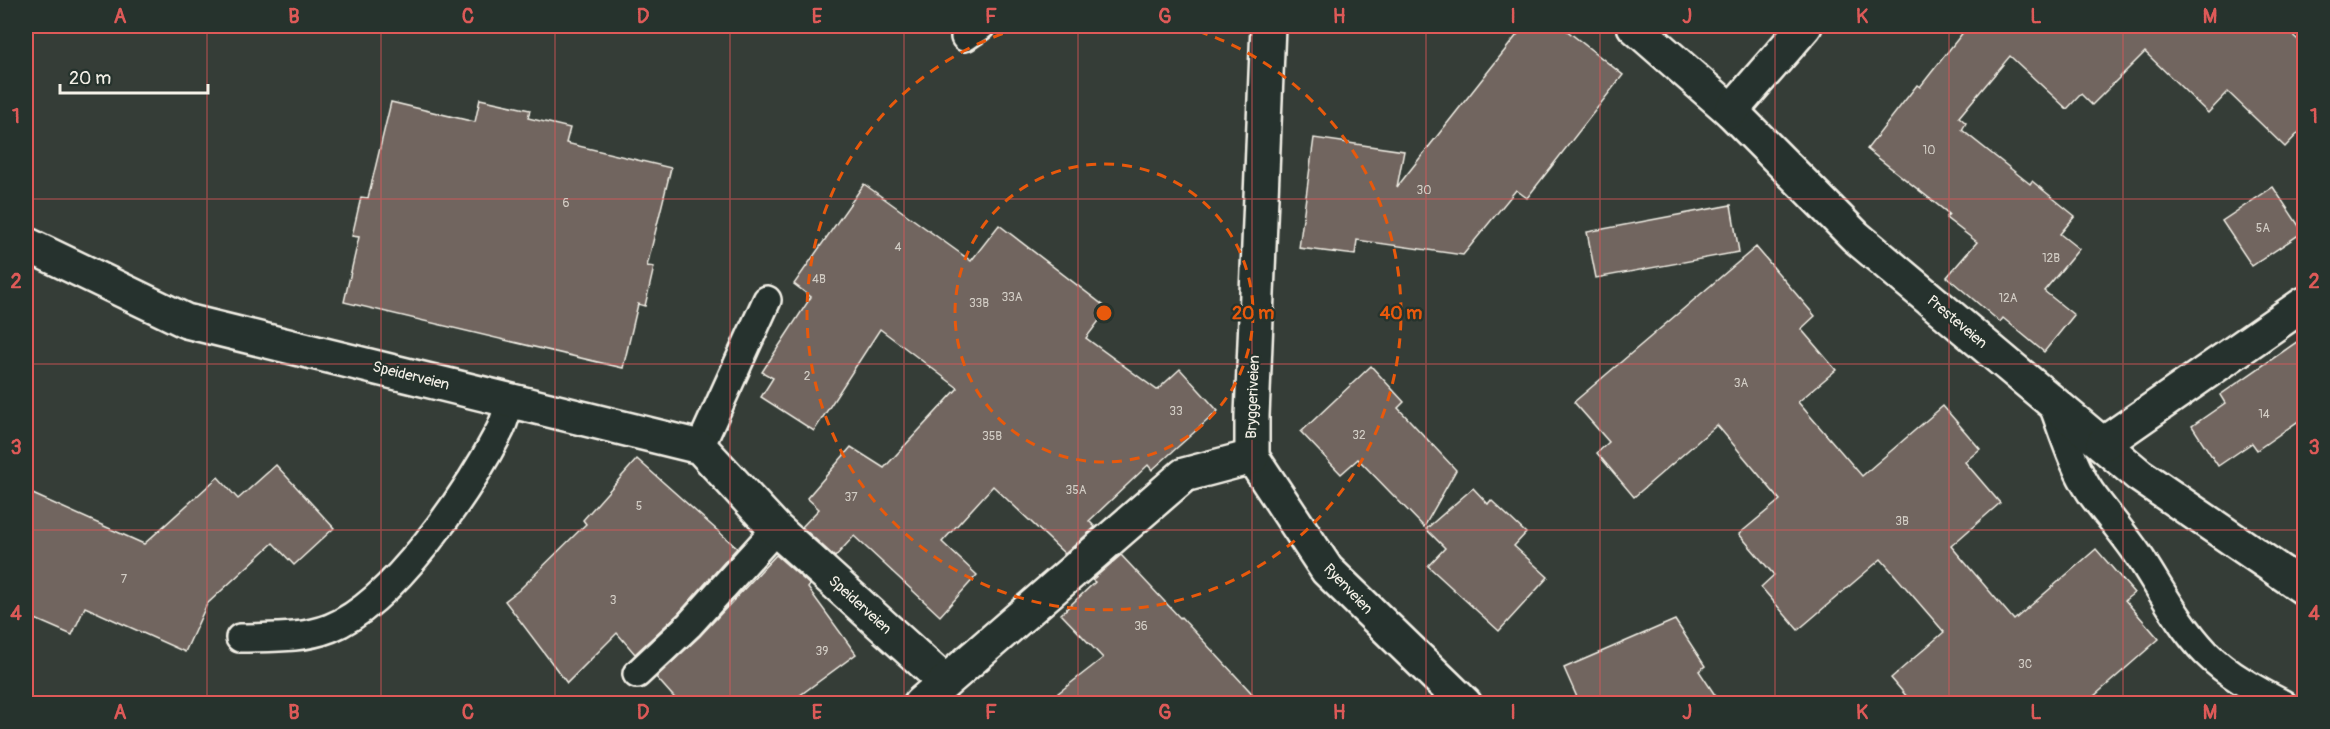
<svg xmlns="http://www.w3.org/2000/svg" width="2330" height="729" viewBox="0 0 2330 729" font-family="Pangolin,sans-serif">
<rect width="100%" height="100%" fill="#353d37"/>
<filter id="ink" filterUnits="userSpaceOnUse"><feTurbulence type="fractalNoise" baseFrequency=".0167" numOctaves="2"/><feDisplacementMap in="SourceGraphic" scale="12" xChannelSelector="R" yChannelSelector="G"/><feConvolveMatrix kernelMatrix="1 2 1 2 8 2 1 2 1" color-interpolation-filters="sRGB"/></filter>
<g filter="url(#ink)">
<g fill="#71655e" stroke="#f4f1e8" stroke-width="1.5">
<polygon points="1524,26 1561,26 1623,75 1527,198 1516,190 1463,255 1357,240 1355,255 1299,248 1314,138 1404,151 1397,187"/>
<polygon points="1968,26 2282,26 2304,45 2304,127 2285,147 2228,92 2208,113 2145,52 2092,105 2081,94 2067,109 2010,56 1959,117 1966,123 1962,130 2030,184 2032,181 2075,216 2060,234 2079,249 2044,291 2074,315 2044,352 2003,318 2000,322 1947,277 1977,242 1946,218 1949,214 1867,149 1917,85 1920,87"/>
<polygon points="480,99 530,110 528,118 570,128 566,143 671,168 647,266 654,267 645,306 638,304 623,368 344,302 359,237 352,236 361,197 368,198 391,102 475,122"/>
<polygon points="864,184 971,261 999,225 1108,309 1086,338 1157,390 1180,369 1218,411 1152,470 1148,465 1089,521 1095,527 1065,554 993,486 942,542 977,575 940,616 854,536 835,557 802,527 819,509 807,498 851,447 884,468 958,388 880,329 814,431 761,397 773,378 762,372 811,297 794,284"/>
<polygon points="2273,187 2303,232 2252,266 2222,221"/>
<polygon points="1731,205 1739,252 1596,278 1587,232"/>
<polygon points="1756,247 1815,316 1801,329 1836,370 1798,402 1862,476 1943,406 1980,449 1965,462 2000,503 1951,546 2014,620 2096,549 2134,593 2125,600 2159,639 2085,704 1913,704 1891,678 1944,632 1881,559 1798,630 1761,587 1774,575 1739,534 1780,500 1717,425 1634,497 1597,453 1609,442 1574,402"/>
<polygon points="2304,337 2304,417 2257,450 2252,443 2218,466 2192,426 2225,403 2220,395"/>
<polygon points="1371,366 1404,402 1398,408 1456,470 1424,527 1358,459 1341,474 1301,432"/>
<polygon points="637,459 737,548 678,614 635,654 617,633 567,683 505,601 519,590 586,524 583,520"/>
<polygon points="276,465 334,528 294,565 273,543 207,604 185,652 85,607 72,635 26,615 26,491 144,544 218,477 238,499"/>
<polygon points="1473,488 1488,504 1491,500 1526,533 1514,546 1548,577 1499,631 1428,566 1445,548 1426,529"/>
<polygon points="776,555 810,585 808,588 856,654 788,704 680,704 656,677 700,636"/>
<polygon points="1121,555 1180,618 1181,617 1262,704 1044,704 1103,658 1061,614 1095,582 1092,580"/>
<polygon points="1675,620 1705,666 1699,671 1721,704 1580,704 1564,668"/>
</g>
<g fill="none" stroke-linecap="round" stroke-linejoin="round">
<g stroke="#f4f1e8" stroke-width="32">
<g id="lane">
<polyline points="965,37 981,26"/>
<path d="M2051,400c12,31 21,65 40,93 16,22 35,43 50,66 20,31 39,67 65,94 22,22 50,37 77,51"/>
<polyline points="700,447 767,300"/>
<path d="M240,638c30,-1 62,1 90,-10 63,-25 137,-135 168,-194 6,-10 9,-23 12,-34"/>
<polyline points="637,674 689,625 776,529"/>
</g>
</g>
<g stroke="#f4f1e8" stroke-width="38">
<g id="street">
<polyline points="1634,26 1731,111 1856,237 2139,475 2304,588"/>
<polyline points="1731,111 1805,26"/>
<polyline points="26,244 186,321 700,447 776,529 944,681"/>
<polyline points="2103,444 2304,304"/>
<polyline points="1252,457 1252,416 1268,26"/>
<polyline points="1252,457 1327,570 1465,704"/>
<polyline points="920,704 1184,475 1252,457"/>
</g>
</g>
<use href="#lane" stroke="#26332d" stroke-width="27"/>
<use href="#street" stroke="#26332d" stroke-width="33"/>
</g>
</g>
<path fill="none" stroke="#de5a58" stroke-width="1.5" stroke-opacity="0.55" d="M207,26v678M381,26v678M555,26v678M730,26v678M904,26v678M1078,26v678M1252,26v678M1426,26v678M1600,26v678M1775,26v678M1949,26v678M2123,26v678M26,199h2278M26,364h2278M26,530h2278"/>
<g fill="none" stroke="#e8590c" stroke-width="3" stroke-dasharray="10 8">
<circle cx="1104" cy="313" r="149"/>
<path d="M1181 26A297 297 0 1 1 1027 26"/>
</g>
<g text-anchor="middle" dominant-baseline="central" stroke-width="4.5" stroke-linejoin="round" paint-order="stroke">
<g font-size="12" fill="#d3cec6">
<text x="1929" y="150">10</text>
<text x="1424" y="190">30</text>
<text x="566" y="203">6</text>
<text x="2263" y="228">5A</text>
<text x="898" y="247">4</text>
<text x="2051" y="258">12B</text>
<text x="819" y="279">4B</text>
<text x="1012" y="297">33A</text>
<text x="2008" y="298">12A</text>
<text x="979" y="303">33B</text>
<text x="807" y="376">2</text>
<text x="1741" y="383">3A</text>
<text x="1176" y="411">33</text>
<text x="2264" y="414">14</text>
<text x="1359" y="435">32</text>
<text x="992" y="436">35B</text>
<text x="1076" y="490">35A</text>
<text x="851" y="497">37</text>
<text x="639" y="506">5</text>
<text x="1902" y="521">3B</text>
<text x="124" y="579">7</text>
<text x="613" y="600">3</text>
<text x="1141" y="626">36</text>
<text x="822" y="651">39</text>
<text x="2025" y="664">3C</text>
</g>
<g font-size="15" fill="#f4f1e8" stroke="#26332d">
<text transform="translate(1957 322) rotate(40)">Presteveien</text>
<text transform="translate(411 376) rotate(14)">Speiderveien</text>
<text transform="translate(1253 397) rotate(-88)">Bryggeriveien</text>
<text transform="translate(1348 589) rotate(46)">Ryenveien</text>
<text transform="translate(860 605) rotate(42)">Speiderveien</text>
</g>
</g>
<circle cx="1104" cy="313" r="9" fill="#e8590c" stroke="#26332d" stroke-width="3"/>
<g font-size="18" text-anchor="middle" font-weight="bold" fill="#e8590c" stroke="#26332d" stroke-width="4.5" stroke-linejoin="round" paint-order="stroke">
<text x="1253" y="319">20 m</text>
<text x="1401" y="319">40 m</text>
</g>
<rect width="2330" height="729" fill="none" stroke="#26332d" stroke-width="66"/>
<path d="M60 84v9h148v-9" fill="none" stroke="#f4f1e8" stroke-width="3"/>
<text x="69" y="84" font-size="18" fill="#f4f1e8" stroke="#26332d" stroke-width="4.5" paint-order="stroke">20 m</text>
<rect x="33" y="33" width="2264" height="663" fill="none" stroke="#de5a58" stroke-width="2"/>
<g font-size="20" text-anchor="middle" font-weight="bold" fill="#de5a58">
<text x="120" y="23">A</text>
<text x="294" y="23">B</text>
<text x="468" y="23">C</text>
<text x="643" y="23">D</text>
<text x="817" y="23">E</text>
<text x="991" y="23">F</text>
<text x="1165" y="23">G</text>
<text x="1339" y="23">H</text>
<text x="1513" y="23">I</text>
<text x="1687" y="23">J</text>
<text x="1862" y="23">K</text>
<text x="2036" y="23">L</text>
<text x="2210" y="23">M</text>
<text x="16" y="123">1</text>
<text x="2314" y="123">1</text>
<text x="16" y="288">2</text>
<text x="2314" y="288">2</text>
<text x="16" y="454">3</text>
<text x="2314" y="454">3</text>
<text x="16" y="620">4</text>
<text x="2314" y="620">4</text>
<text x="120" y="719">A</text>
<text x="294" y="719">B</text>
<text x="468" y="719">C</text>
<text x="643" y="719">D</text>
<text x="817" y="719">E</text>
<text x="991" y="719">F</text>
<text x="1165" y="719">G</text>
<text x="1339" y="719">H</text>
<text x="1513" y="719">I</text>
<text x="1687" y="719">J</text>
<text x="1862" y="719">K</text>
<text x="2036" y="719">L</text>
<text x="2210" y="719">M</text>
</g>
</svg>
